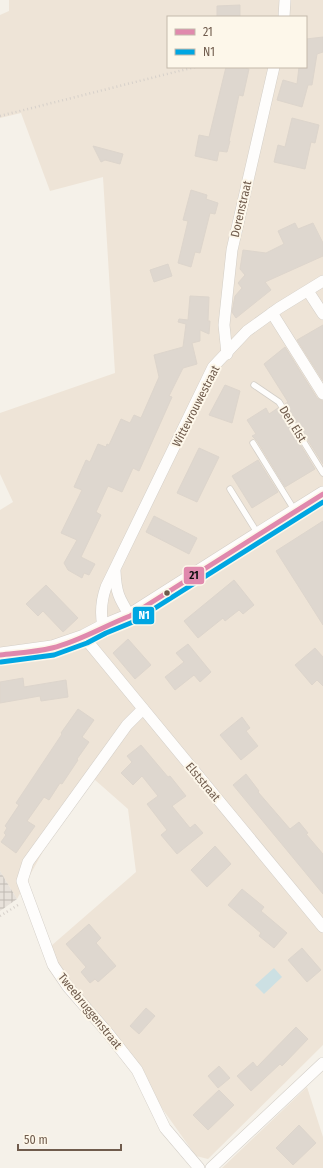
<svg xmlns="http://www.w3.org/2000/svg" width="323" height="1168" viewBox="0 0 323 1168" font-family="'Fira Sans Condensed',sans-serif">
<defs>
<pattern id="industrial-grid" width="8" height="8" patternUnits="userSpaceOnUse"><rect width="8" height="8" fill="#e7e1da"/><path d="M0 4h8M4 0v8" fill="none" stroke="#bfb9b3"/></pattern>
</defs>
<rect width="100%" height="100%" fill="#f5f1e9"/>
<g fill="#eee4d7" fill-rule="evenodd">
<path d="M9,0h314v1045l-115,114 -12,-3 -42,-59 -14,-31 -81,-100 -8,-20 85,-74 -8,-63 -42,-37 -69,127 -17,-28v-361l13,-8 -13,-28v-61l115,-40 -12,-196 -53,14 -29,-78 -21,5v-103l9,-4zM168,17h138v50h-138z"/>
<polygon points="307,1087 323,1137 323,1168 222,1168"/>
</g>
<polygon fill="url(#industrial-grid)" points="0,871 17,899 0,911"/>
<polygon fill="#cce0e3" points="274,968 282,977 264,994 255,985"/>
<g fill="#ded7cf" stroke="#ddd5cc">
<polygon points="240,5 240,17 217,17 217,6"/>
<polygon points="323,37 323,52 317,54 312,85 308,85 302,107 277,100 283,80 297,84 299,67 306,67 306,39"/>
<polygon points="226,67 239,67 249,69 243,96 239,95 229,141 230,141 227,152 219,151 217,161 195,156 199,135 209,137"/>
<polygon points="292,118 319,125 315,143 311,142 305,169 274,162 278,145 285,147"/>
<polygon points="93,146 123,154 120,164 105,160 101,162"/>
<polygon points="191,190 207,195 206,199 218,203 215,214 210,213 200,253 195,252 191,267 178,263 188,221 183,220"/>
<polygon points="295,223 298,229 313,223 323,243 323,256 265,282 271,290 236,318 232,312 235,296 242,288 238,283 245,275 240,269 243,250 266,253 284,244 278,231"/>
<polygon points="168,264 172,276 154,282 150,270"/>
<polygon points="190,296 209,297 208,321 210,321 209,334 200,330 200,341 192,343 197,364 183,368 169,396 172,397 139,471 133,468 122,492 108,486 96,512 101,515 81,557 95,564 89,575 84,573 82,578 68,570 64,563 77,540 61,533 82,490 74,487 86,460 90,462 98,444 106,447 107,444 109,445 121,419 130,423 134,415 141,418 159,377 154,355 183,347 186,324 178,322 179,319 188,320"/>
<polygon points="323,325 323,381 297,340"/>
<polygon points="285,347 317,398 323,401 323,464 285,404 288,402 264,364"/>
<polygon points="225,385 240,391 232,423 209,415"/>
<polygon points="266,408 269,414 278,408 315,469 285,487 257,441 252,436 256,434 247,420"/>
<polygon points="199,448 219,457 197,502 177,493"/>
<polygon points="258,460 278,492 252,508 232,476"/>
<polygon points="154,516 197,538 189,554 146,532"/>
<polygon points="323,521 323,625 276,551"/>
<polygon points="234,580 254,605 243,614 239,610 225,621 223,618 198,638 184,621"/>
<polygon points="46,585 78,618 63,632 43,611 38,616 26,604"/>
<polygon points="128,639 151,665 135,679 113,653"/>
<polygon points="188,644 211,672 200,682 194,675 175,690 165,677 184,662 176,653"/>
<polygon points="315,648 323,657 323,686 317,680 312,685 295,665"/>
<polygon points="23,678 24,687 66,680 68,697 41,701 40,696 0,703 0,682"/>
<polygon points="78,709 94,720 82,737 89,742 77,759 78,760 62,784 60,783 49,800 44,797 27,821 35,826 16,853 1,842 6,835 4,833 7,828 5,826 19,805 16,803 62,734 61,733"/>
<polygon points="242,717 250,728 246,731 258,746 241,760 220,735"/>
<polygon points="141,745 168,777 170,776 186,796 172,806 190,828 195,824 203,833 177,854 161,835 167,830 147,804 158,796 142,776 133,785 121,773 132,762 127,756"/>
<polygon points="246,774 259,791 258,792 290,829 299,822 308,833 306,834 323,854 323,894 233,785"/>
<polygon points="215,846 231,864 207,887 191,870"/>
<polygon points="242,889 264,907 261,911 287,933 274,948 259,936 261,933 228,905"/>
<polygon points="89,924 101,938 96,943 116,966 98,982 95,979 90,983 81,972 86,967 66,944"/>
<polygon points="302,948 321,970 307,982 288,960"/>
<polygon points="146,1008 155,1016 139,1034 130,1026"/>
<polygon points="296,1027 308,1039 282,1066 280,1064 251,1091 237,1076 253,1062 257,1067"/>
<polygon points="219,1066 230,1078 218,1088 208,1076"/>
<polygon points="219,1090 234,1105 208,1130 193,1115"/>
<polygon points="299,1125 316,1143 293,1165 276,1148"/>
</g>
<g fill="none" stroke-linecap="round" stroke-linejoin="round">
<g stroke="#d3cec7" stroke-width="7">
<g id="lane">
<polyline points="254,385 279,402 323,473"/>
<polyline points="253,443 295,511"/>
<polyline points="230,489 258,534"/>
</g>
</g>
<g stroke="#d3cec7" stroke-width="12">
<g id="street">
<polyline points="284,17 285,0"/>
<polyline points="308,291 323,314"/>
<polyline points="272,313 323,394"/>
<polyline points="227,354 224,325 232,250 274,67"/>
<path d="M115,571c1,22 4,27 15,45"/>
<path d="M103,627c-3,-15 -2,-26 3,-40l107,-220 34,-36 32,-23 44,-27"/>
<polyline points="84,637 323,927"/>
<polyline points="143,709 127,725 28,862 22,881 53,965 68,987 107,1032 137,1070 165,1128 199,1168"/>
<polyline points="211,1168 323,1063"/>
</g>
</g>
<g stroke="#d4cec7" stroke-width="16">
<polyline id="secondary" points="0,655 52,648 84,637 103,627 130,616 237,548 323,494"/>
</g>
<g stroke="#d6d0ca" stroke-width="2.5" stroke-dasharray="1 3" stroke-linecap="butt">
<polyline points="0,116 195,67"/>
<polyline points="0,916 18,905"/>
</g>
<use href="#lane" stroke="#fefdfc" stroke-width="5.5"/>
<use href="#street" stroke="#fefdfc" stroke-width="11"/>
<use href="#secondary" stroke="#fefdfc" stroke-width="15"/>
<g stroke="#fdf7ea" stroke-width="8">
<path id="bus-1" d="M0,655c17,-2 36,-3 52,-7 28,-7 52,-22 78,-32l193,-122"/>
</g>
<g stroke="#fdf7ea" stroke-width="8">
<polyline id="bus-2" points="1,662 54,655 87,643 106,633 133,622 323,502"/>
</g>
<use href="#bus-1" stroke="#e089ad" stroke-width="5"/>
<use href="#bus-2" stroke="#00a6e2" stroke-width="5"/>
</g>
<circle fill="#6f5b4c" stroke="#fdf7ea" stroke-width="1.5" cx="167" cy="593" r="3.5"/>
<g text-anchor="middle" dominant-baseline="central" stroke-width="4" stroke-linejoin="round" paint-order="stroke">
<g font-size="12" fill="#6f5b4c" stroke="#fdf7ea">
<text transform="translate(241 209) rotate(-77)">Dorenstraat</text>
<text transform="translate(196 406) rotate(-63)">Wittevrouwestraat</text>
<text transform="translate(293 424) rotate(58)">Den Elst</text>
<text transform="translate(203 782) rotate(50)">Elststraat</text>
<text transform="translate(90 1011) rotate(51)">Tweebruggenstraat</text>
</g>
</g>
<g stroke="#fdf7ea" stroke-width="1.5">
<rect x="183" y="566" width="22" height="19" rx="4" fill="#e089ad"/>
<rect x="132" y="606" width="23" height="19" rx="4" fill="#00a6e2"/>
</g>
<g font-size="11" text-anchor="middle" font-weight="bold" fill="#fff">
<text x="144" y="619">N1</text>
</g>
<g font-size="11" text-anchor="middle" font-weight="bold" fill="#111">
<text x="194" y="579">21</text>
</g>
<rect x="167" y="16" width="140" height="52" fill="#fdf7ea" stroke="#c4b9ab"/>
<rect x="175" y="29" width="20" height="6" fill="#e089ad" stroke="#c4b9ab"/>
<text x="203" y="36" font-size="12" fill="#6f5b4c">21</text>
<rect x="175" y="49" width="20" height="6" fill="#00a6e2" stroke="#c4b9ab"/>
<text x="203" y="56" font-size="12" fill="#6f5b4c">N1</text>
<path d="M18 1144v6h103v-6" fill="none" stroke="#6f5b4c" stroke-width="2"/>
<text x="24" y="1144" font-size="12" fill="#6f5b4c" stroke="#fdf7ea" stroke-width="3" paint-order="stroke">50 m</text>
</svg>
